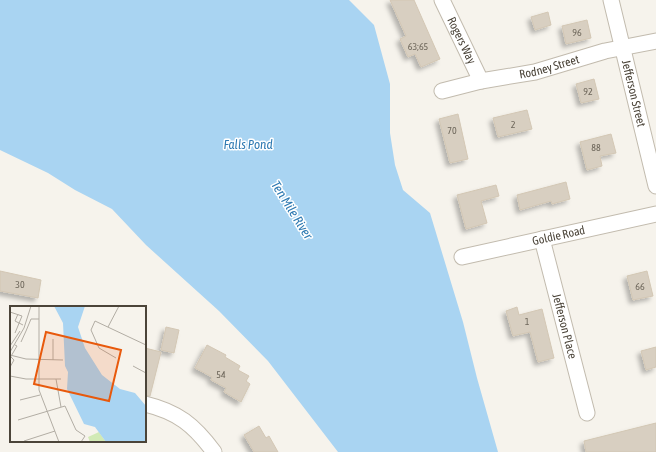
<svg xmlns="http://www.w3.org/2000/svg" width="656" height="452" viewBox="0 0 656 452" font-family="'Asap Condensed',sans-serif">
<defs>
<filter id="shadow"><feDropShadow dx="-3.5" dy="3.5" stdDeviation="2" flood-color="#0004"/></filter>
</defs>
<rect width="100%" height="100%" fill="#f6f3ec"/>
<polygon fill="#a9d4f2" points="0,0 349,0 374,25 390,84 390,133 395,165 403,190 430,213 463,322 477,378 498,452 338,452 268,361 219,311 146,245 112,209 75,190 48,173 0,150"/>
<g fill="#d8cfc1" stroke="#d3c7b4" filter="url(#shadow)">
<polygon points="390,0 414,0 440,59 421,67 415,54 408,57 400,39 406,36"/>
<polygon points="548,12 551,25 535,30 531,17"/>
<polygon points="587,20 591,38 566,44 562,26"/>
<polygon points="594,79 599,99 581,103 576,84"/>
<polygon points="527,110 532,129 498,137 493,118"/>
<polygon points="458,114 468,159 450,163 439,119"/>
<polygon points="611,134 616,153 600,156 602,166 587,170 580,142"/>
<polygon points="566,182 570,199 552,204 551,201 520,210 517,195"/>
<polygon points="496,185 499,196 481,201 487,223 466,229 457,195"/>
<polygon points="0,271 41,280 38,298 0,291"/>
<polygon points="647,271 653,296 633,300 627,276"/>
<polygon points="517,307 519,315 542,309 554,358 538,362 530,332 513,336 506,311"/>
<polygon points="166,327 179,330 174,353 161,350"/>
<polygon points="207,345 226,355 225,357 240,366 238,370 249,376 246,381 250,384 241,402 224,392 226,388 211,380 212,377 195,368"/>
<polygon points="656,347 656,367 646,370 641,351"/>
<polygon points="145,348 161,352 150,396 145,395"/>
<polygon points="656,423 656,452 586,452 584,441"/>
<polygon points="259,426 266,438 269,436 278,452 254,452 244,435"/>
</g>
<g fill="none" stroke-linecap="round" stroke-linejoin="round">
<g stroke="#c2bbae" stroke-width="17">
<g id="minor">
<path id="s1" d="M442,0l39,81"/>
<path id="s2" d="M611,0l45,186"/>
<path id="s3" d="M442,91l39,-10 54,-9 70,-21 51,-10"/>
<path id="s4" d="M542,239l45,174"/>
<path id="s5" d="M462,257l194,-43"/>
<path d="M145,404c33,8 49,21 69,48"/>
</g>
</g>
<use href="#minor" stroke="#fff" stroke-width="15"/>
</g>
<g text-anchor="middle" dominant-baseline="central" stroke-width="3" stroke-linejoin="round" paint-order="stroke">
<g font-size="10" fill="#6e675b">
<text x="577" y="32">96</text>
<text x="418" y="46">63;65</text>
<text x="588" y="91">92</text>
<text x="513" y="124">2</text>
<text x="452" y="130">70</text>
<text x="596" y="147">88</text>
<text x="20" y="284">30</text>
<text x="640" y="286">66</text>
<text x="527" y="321">1</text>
<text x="221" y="374">54</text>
</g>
<g font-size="12" fill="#4b4439" stroke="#fff">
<text stroke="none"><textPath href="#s1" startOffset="45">Rogers Way</textPath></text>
<text stroke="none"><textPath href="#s3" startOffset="110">Rodney Street</textPath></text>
<text stroke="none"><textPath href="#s2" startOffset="96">Jefferson Street</textPath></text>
<text stroke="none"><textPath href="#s5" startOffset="99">Goldie Road</textPath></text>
<text stroke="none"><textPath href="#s4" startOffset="90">Jefferson Place</textPath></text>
</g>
<g font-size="13" font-style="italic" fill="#2e7ab2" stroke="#fff">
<text x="248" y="144">Falls Pond</text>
<text transform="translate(292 210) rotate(58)">Ten Mile River</text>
</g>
</g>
<g transform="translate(10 306)">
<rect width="136" height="136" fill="#f6f3ec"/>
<path d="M89,126l7,10h-16l-2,-5z" fill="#d2eab5"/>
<path d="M44,0h31l-7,21 7,21 17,27 18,14 15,4 11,13v36h-40l-11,-15 -11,-3 -17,-35 1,-17 -3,-6 -2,-43z" fill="#a9d4f2"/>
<path fill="none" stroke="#b2ada4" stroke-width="1" d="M29,0v84l20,52M0,6l12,4 -7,17M8,8l-3,7 8,4M98,21l11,-21M16,25l5,-12h8M43,33v21M11,36l5,-11M0,40l10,-15M0,46l14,-24 7,-22M0,49l16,4 37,1M0,52l7,-12 -2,-1M106,52l-17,-10 -8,-18 4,-9 51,24M123,60l13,7M0,61l4,-7 -3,-3M0,70l16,3h35M46,73l5,28M10,94l20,-5M8,114l47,-14 11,24 9,6 -4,6M14,135l31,-10"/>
<path fill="#e8590c" fill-opacity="0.15" stroke="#e8590c" stroke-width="2" d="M36,26l75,18 -12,51 -75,-17z"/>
<rect width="136" height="136" fill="none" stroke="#4b4439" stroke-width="2"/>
</g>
</svg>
